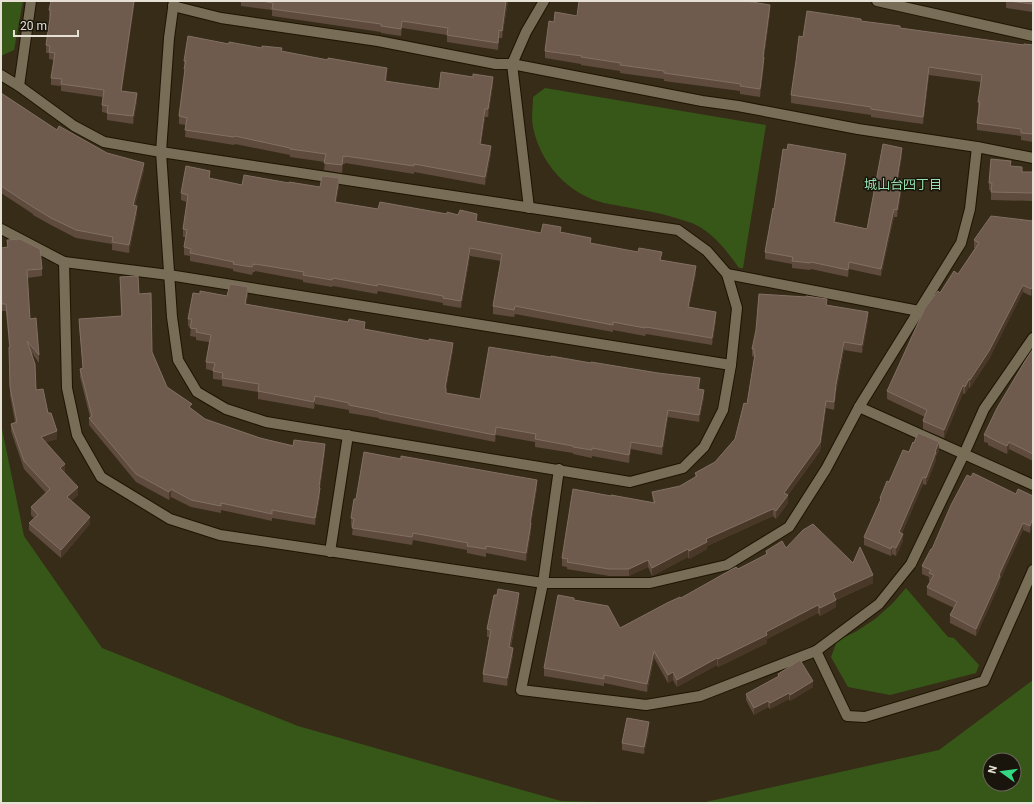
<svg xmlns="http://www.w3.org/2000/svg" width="1034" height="804" viewBox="0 0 1034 804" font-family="Roboto,'Noto Sans JP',sans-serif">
<rect width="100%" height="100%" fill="#362c17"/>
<g fill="#375719" fill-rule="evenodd">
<polygon points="1,1 23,1 14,50 1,56"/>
<path d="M545,88l221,37 -23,143h-4c-12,-17 -25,-34 -43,-43 -5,-3 -12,-4 -17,-6 -24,-8 -50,-11 -75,-16 -36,-9 -64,-40 -71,-76 -2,-10 0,-20 0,-30z"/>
<polygon points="1,424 24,536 102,648 298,726 561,801 638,803 1,803"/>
<polygon points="906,588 948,637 954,638 979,665 976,673 890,695 848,687 831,657 837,641 857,631 875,619 892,604"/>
<path d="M1033,680v123h-332l238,-53zM990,760h24v24h-24z"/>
</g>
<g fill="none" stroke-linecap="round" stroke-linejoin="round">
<g stroke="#1d1402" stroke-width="12">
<g id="street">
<polyline points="877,1 1033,36"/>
<polyline points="173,6 221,18 378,41 496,64 512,64 702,101 738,106 858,129 977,147 1033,158"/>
<polyline points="1,75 19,86 74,126 104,142 161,152 678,230 707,251 727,274 737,308 731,365 723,410 704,447 683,468 630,482 266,422 226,409 197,392 178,360 172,317 161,152 169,38 174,1"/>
<polyline points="19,86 31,1"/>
<polyline points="529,208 512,64 526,32 544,1"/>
<polyline points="1,229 64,262 169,275 731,365"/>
<polyline points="64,262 67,388 77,435 101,477 170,519 220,535 543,583 650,583 727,565 789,527 826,469 859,407 961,243 970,209 977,147"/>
<polyline points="727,274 919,311"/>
<polyline points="859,407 1033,485"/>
<polyline points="559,469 543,583 521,690 646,705 700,696 816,651 847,716 865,717 984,681 1033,570"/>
<polyline points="330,552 348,435"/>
<polyline points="816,651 879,604 911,564 964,454 984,409 1033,338"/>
</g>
</g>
<use href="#street" stroke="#786d56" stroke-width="10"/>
</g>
<g fill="#5f4b3e">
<polygon points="51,1 122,91 137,100 133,124 107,120 107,113 102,112 102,105 103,97 61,91 61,86 51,85 51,78 54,60 49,59 49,53 46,53 46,45 50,18 49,17 49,10"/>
<polygon points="241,1 508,1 502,38 499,38 498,50 447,42 447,35 402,28 401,36 381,33 381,32 272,16 272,10 241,6"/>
<polygon points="1006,1 1033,1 1033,12 1006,8"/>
<polygon points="770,12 764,57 764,64 760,97 740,94 740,91 664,81 664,79 620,73 620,71 581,65 581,64 545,58 545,51 577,16"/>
<polygon points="861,21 900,28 1024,45 1033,45 1033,142 1021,140 1021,136 977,130 977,123 979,110 978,110 978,102 981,82 929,75 923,124 871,117 871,115 791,103 791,95 803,37"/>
<polygon points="229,44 282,51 387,75 386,81 439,89 493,84 488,117 485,117 481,144 491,153 485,185 414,172 414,174 345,163 345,164 343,164 342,173 324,170 325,162 290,157 290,155 235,144 234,145 185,137 186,125 179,124 179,116 184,77 185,68 184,68 184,61"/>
<polygon points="1,93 57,130 144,170 135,205 137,213 129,253 112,250 112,244 76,238 51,225 33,215 33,214 1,193"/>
<polygon points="902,155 898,179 902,187 897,217 894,217 881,276 849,269 848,277 811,269 810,270 792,268 792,264 765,259 765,252 774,209 846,161 835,222 867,229"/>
<polygon points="1011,166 1022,172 1033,172 1033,201 991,200 991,190 989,190 989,183"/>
<polygon points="210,179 242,185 289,183 320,187 339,185 336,202 378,209 477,221 541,233 561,232 591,243 662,260 696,273 689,307 716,320 712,345 646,334 645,336 613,330 613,332 515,314 514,317 493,314 493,306 501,261 470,256 461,308 443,305 443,303 378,291 377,294 333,286 332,287 303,282 303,280 255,271 255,272 253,272 252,275 233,271 233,269 190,261 190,256 184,255 184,247 186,237 183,237 183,229 187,202 181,200 181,193"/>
<polygon points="1033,221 1031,296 1023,292 989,359 970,388 969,387 965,394 963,393 944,438 923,429 923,421 925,417 887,399 887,391 940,293 958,274 975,248 974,248 974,240"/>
<polygon points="7,240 42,269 42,276 27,278 30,319 39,355 39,363 32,353 36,390 48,413 57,439 46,442 65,471 64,472 78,495 71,501 90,524 61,558 29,530 29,523 34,518 31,515 31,507 46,493 24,469 11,431 11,424 15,422 10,395 9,355 9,347 6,311 2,311 1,300 1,248 7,248"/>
<polygon points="120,277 139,294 152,352 167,387 192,409 205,419 260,438 325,452 320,488 320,495 315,525 272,518 272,521 221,510 221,513 191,507 171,497 169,500 136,482 89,425 89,418 90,417 80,377 80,369 83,368 79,326 79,319 121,316"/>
<polygon points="200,294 227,296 248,294 246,304 365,329 453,350 446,389 446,393 480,399 700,386 699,389 704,397 699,422 668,417 662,455 631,449 629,463 592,456 592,458 573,454 573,453 535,447 535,442 496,435 495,442 379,419 379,418 349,413 349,410 315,404 314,409 258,399 258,392 222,386 222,380 213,379 213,371 206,369 206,362 209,342 196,340 196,337 190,336 191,327 188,326 188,319"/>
<polygon points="827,305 868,320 862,353 844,350 836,392 834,410 826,408 820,451 788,495 788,503 776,519 773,516 707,546 707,549 689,559 688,557 652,576 648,567 629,576 609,576 567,569 567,567 562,566 562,558 611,496 653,503 652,492 680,486 695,477 695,473 715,462 735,439 747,404 754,360 754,357 752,356 752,349"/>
<polygon points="1033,349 1033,461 1009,449 1007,454 988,445 988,443 984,442 984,435"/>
<polygon points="939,450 936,456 936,460 926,485 923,484 902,533 903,541 896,556 892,554 891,556 864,545 864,537 880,501 880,498 909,452"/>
<polygon points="537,488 531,523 531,531 526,561 486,553 486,557 467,553 467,550 413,540 412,545 352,535 353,526 351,526 351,518 356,499"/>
<polygon points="1016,494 1033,496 1030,533 1023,530 1000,580 1000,583 976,636 950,623 950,615 954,608 927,595 927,587 931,581 929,581 929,577 922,574 922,566 932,549"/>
<polygon points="786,548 873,583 836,600 836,607 820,616 818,613 767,639 767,643 718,667 717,665 677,687 673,680 668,683 654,658 647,692 604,683 604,686 544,676 544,668 574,600 620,628 766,555 766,551"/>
<polygon points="519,601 511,647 513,655 507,686 483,682 483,674 489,637 487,637 487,629"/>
<polygon points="778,674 813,687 790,701 789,699 770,709 768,707 754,715 746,700 746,694 778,677"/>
<polygon points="649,730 644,754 622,750 622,743"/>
</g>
<g fill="#493828">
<polygon points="134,1 135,1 121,98 121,91"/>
<polygon points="506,1 508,1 502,38 502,31"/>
<polygon points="770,5 770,12 763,64 763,57"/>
<polygon points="402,21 402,28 401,36 401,29"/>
<polygon points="499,30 499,38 498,50 498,43"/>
<polygon points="764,57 764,64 760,97 760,89"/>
<polygon points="929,67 929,75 923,124 923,117"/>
<polygon points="387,68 387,75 385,89 385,81"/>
<polygon points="493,77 493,84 488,117 488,109"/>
<polygon points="137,93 137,100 133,124 133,116"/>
<polygon points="485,109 485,117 480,151 480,144"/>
<polygon points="491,146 491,153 485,185 485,177"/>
<polygon points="902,148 902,155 897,186 897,179"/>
<polygon points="846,154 846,161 834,229 834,222"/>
<polygon points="343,156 343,164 342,173 342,165"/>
<polygon points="144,163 144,170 133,213 133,205"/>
<polygon points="339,178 339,185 335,209 335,202"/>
<polygon points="902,180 902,187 897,217 897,210"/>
<polygon points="137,206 137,213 129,253 129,245"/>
<polygon points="894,209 894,217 881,276 881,269"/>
<polygon points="470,248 470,256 461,308 461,301"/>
<polygon points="849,262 849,269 848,277 848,270"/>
<polygon points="696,266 696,273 688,314 688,307"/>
<polygon points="1023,285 1023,292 989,359 970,388 970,380"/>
<polygon points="1033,286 1033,294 1031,296 1031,289"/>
<polygon points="248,287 248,294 245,311 245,304"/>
<polygon points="716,312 716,320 712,345 712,338"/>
<polygon points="868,312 868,320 862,353 862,345"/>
<polygon points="844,342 844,350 836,392 834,410 834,402 836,384"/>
<polygon points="453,343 453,350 446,389 446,396 445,388"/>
<polygon points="700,378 700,386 698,396 698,389"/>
<polygon points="969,379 969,387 965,394 965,387"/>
<polygon points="963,385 963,393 944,438 944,430"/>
<polygon points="704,390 704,397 699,422 699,415"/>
<polygon points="315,396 315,404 314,409 314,402"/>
<polygon points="826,401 826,408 820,451 784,500 784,493"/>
<polygon points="668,410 668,417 662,455 662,447"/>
<polygon points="496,427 496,435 495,442 495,435"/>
<polygon points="57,431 57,439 41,444 41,437"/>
<polygon points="631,442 631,449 629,463 629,455"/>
<polygon points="939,442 939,450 936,456 936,460 926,485 926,478"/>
<polygon points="1009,442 1009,449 1007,454 1007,446"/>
<polygon points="325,444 325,452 320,488 320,495 315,525 315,518"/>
<polygon points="65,464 65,471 60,476 60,468"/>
<polygon points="923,477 923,484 899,539 899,532"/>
<polygon points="537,480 537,488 530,531 530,523"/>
<polygon points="78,487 78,495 67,504 67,497"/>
<polygon points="171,489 171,497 169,500 169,492"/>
<polygon points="788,495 788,503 776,519 776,511"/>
<polygon points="773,509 773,516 707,546 707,549 689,559 689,551 706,539"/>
<polygon points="90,517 90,524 61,558 61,550"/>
<polygon points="1033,518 1033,526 1030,533 1030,526"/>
<polygon points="531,523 531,531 526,561 526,553"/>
<polygon points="1023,523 1023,530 1000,580 1000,583 976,636 976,629 999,575"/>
<polygon points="903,534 903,541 896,556 896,548"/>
<polygon points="892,546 892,554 891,556 891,549"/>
<polygon points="688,549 688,557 652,576 652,568"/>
<polygon points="648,560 648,567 629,576 629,569"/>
<polygon points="873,575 873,583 833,601 833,593"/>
<polygon points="519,593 519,601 509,655 509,647"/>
<polygon points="836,600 836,607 820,616 820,608"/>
<polygon points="818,605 818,613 767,639 767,643 718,667 718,659 766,632"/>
<polygon points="513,648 513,655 507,686 507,678"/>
<polygon points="654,651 654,658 647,692 647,684"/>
<polygon points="717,658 717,665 677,687 677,680"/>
<polygon points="673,672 673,680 668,683 668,675"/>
<polygon points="813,681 813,687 790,701 790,695"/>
<polygon points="789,693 789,699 770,709 770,703"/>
<polygon points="768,701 768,707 754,715 754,708"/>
<polygon points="649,722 649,730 644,754 644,747"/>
</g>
<g fill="#6e5b4e" stroke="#817063">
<polygon points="51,1 134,1 121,91 137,93 133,116 107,113 108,106 102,105 104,90 61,84 62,79 51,78 55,53 49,52 50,46 46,45 51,11 49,10"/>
<polygon points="261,1 506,1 502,31 499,30 498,43 447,35 448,28 402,21 401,29 381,26 381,24 272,9 273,3"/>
<polygon points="579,1 746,1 770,5 763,57 764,57 760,89 740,86 741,84 664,73 664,71 620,65 621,63 581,57 582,56 545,51 549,21 554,22 555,12 577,16"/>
<polygon points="1008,1 1033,1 1033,4"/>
<polygon points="807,11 861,19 861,21 900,26 900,28 1024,45 1024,44 1033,45 1033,134 1021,133 1021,129 977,123 980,102 978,102 982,75 929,67 923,117 871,109 871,107 791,95 796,61 799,36 803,37"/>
<polygon points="188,36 229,44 229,42 262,48 262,46 282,48 281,51 328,60 328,58 387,68 385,81 439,89 441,72 473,77 473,74 493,77 488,109 485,109 480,144 491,146 485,177 414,164 414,166 345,156 345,157 343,156 342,165 324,163 326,154 290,149 290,148 235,136 234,137 185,130 187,118 179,116 185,69 184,69 186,61 184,61"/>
<polygon points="1,93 57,130 59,126 107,153 144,163 133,205 137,206 129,245 112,242 113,237 76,230 51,218 33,207 1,186"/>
<polygon points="788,144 846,154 834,222 867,229 883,144 902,148 897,179 902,180 897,210 894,209 881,269 849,262 848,270 811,262 810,263 792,261 793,257 765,252 773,208 774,209 783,149 787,150"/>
<polygon points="991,159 1011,161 1010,166 1022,167 1022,172 1033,172 1033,193 991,192 992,183 989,183"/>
<polygon points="186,166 210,171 209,178 242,185 244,175 289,183 289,182 320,187 322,176 339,178 335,202 378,209 380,202 447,214 447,212 458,215 460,210 477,214 476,221 541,233 543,224 561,227 560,232 591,238 590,243 638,252 639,248 662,252 660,260 696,266 688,307 716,312 712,338 646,327 645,328 613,322 613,325 515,306 514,310 493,306 502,254 470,248 461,301 443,298 443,296 378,284 377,286 333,278 332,280 303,275 304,272 255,264 255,265 253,264 252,267 233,264 234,262 190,253 191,249 184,247 187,230 183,229 188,195 181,193"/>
<polygon points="991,216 1033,221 1033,286 1031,289 1023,285 989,351 970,380 969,379 965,387 963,385 944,430 923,421 927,410 887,391 925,308 938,291 940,293 954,271 958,274 979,243 974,240"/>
<polygon points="20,239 40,249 42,269 27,270 30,319 36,318 39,355 27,341 35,364 36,390 43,389 48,413 51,413 57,431 41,437 65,464 60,468 78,487 67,497 90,517 61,550 29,523 38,515 31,507 50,489 24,461 11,424 17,422 10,387 9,347 10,347 6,304 2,304 1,292 1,248 8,247 7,240"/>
<polygon points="138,276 139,294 151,293 152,352 167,387 192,404 189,407 205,419 260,438 293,446 294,440 325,444 319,487 320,488 315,518 272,510 272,514 221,503 221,506 191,500 171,489 169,492 136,474 89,418 92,416 80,369 83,368 79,319 122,316 120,277"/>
<polygon points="230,284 248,287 245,304 348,322 349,319 365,322 364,329 429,341 429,339 453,343 445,388 446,388 446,393 480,399 489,347 551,357 551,356 591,363 591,362 658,373 700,378 698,389 704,390 699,415 668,410 662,447 631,442 629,455 592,448 592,450 573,447 573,446 535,439 536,434 496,427 495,435 379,412 379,411 349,405 349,403 315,396 314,402 258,391 259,384 222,378 223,373 213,371 215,363 206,362 211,335 196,332 197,329 190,328 192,319 188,319 193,293 200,294 200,291 227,296"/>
<polygon points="759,294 806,297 806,296 827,299 826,305 868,312 862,345 844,342 836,384 834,402 826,401 820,443 784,493 788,495 776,511 773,509 706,539 707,542 689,551 688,549 652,568 648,560 629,569 609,569 567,562 568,559 562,558 573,489 611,496 611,495 655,503 652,492 680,486 697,476 695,473 715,462 735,439 744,403 747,404 755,354 754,354 754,349 752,349 756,330"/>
<polygon points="1033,349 1033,454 1009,442 1007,446 988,437 988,436 984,435 997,408 1025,361"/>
<polygon points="918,433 939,442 935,452 936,452 926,478 923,477 899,532 903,534 896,548 892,546 891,549 864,537 881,499 880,498 887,481 889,482 903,450 909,452 913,442 914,443"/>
<polygon points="364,452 401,459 401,456 537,480 530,523 531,523 526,553 486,546 486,549 467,546 468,543 413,533 412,537 352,528 354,519 351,518 354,499 356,499"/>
<polygon points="973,473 1016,494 1018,489 1033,496 1033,518 1030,526 1023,523 999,575 1000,576 976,629 950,615 957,602 927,587 934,575 929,573 931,570 922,566 931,549 932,549 951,505 967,475 971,477"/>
<polygon points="813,524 853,563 860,547 873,575 833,593 836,600 820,608 818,605 766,632 767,635 718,659 717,658 677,680 673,672 668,675 654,651 647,684 604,675 604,679 544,668 558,595 574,598 574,600 608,606 620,628 667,603 680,597 681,598 736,567 738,569 767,554 766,551 782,541 786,548 803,530"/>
<polygon points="498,589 519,593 509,647 513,648 507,678 483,674 491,630 487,629 494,595 497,595"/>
<polygon points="800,660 813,681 790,695 789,693 770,703 768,701 754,708 746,694 779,676 778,674"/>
<polygon points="627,718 649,722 644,747 622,743"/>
</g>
<g text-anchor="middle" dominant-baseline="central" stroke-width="3" stroke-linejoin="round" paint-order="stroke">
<g font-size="13" fill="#96dfaf" stroke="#19150c">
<text x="903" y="184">城山台四丁目</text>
</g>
</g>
<rect width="1034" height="804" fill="none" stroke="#e7e0d4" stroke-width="4"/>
<g transform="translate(1002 772) rotate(284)"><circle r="19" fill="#19150c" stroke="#6b665c"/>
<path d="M0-3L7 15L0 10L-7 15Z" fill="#32d882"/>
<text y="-6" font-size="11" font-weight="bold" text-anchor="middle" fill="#e7e0d4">N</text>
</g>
<path d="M14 30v6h64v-6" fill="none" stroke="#e7e0d4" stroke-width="2"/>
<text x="20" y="30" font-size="12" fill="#e7e0d4" stroke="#19150c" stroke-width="3" paint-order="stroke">20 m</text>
</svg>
